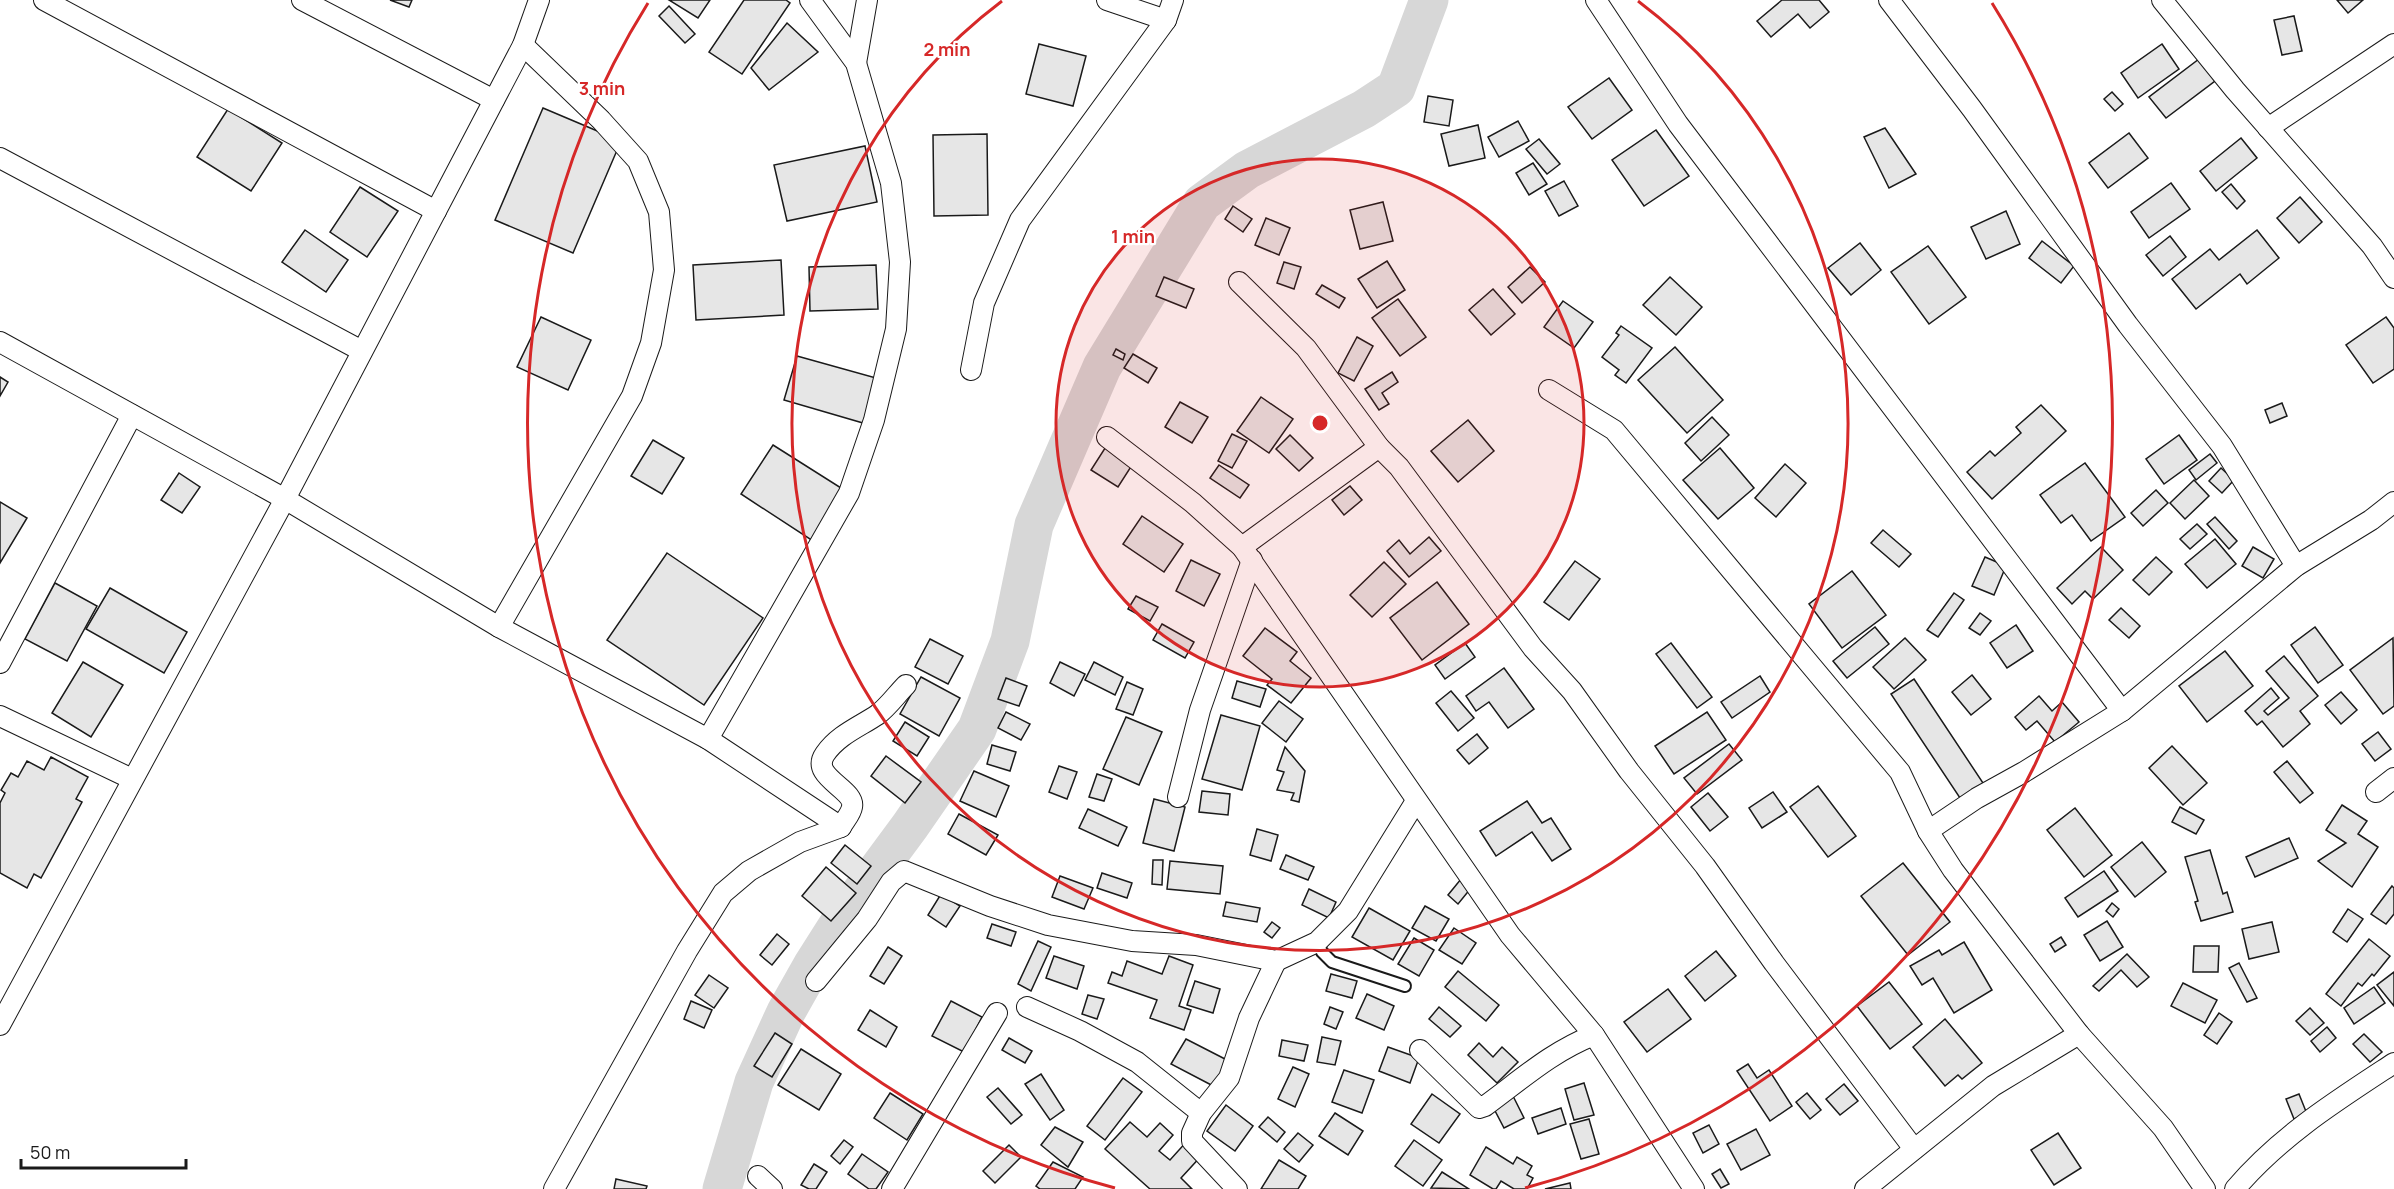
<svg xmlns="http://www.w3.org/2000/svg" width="2394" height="1189" viewBox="0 0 2394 1189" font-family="Manrope,sans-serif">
<rect width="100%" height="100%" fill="#fff"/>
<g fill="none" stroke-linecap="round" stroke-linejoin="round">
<polyline stroke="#d7d7d7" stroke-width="39" points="722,1189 754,1082 786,1012 812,966 845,914 910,826 977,729 1010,641 1034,525 1102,367 1202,203 1247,170 1364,109 1396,88 1429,0"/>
</g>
<g fill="#e6e6e6" stroke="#1a1a1a" stroke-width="1.5">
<polygon points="390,0 412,0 409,7"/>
<polygon points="669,0 710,0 698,18"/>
<polygon points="744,0 786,0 790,3 742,74 709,52"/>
<polygon points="1782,0 1819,0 1829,12 1810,28 1798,14 1771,37 1757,21"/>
<polygon points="2337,0 2363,0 2348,13"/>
<polygon points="669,6 695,34 685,43 659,16"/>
<polygon points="2294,16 2302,51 2282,55 2274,20"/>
<polygon points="787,23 818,52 769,90 751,68"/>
<polygon points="1039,44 1086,56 1073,106 1026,94"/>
<polygon points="2162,44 2179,69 2138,98 2121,73"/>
<polygon points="2199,59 2215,81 2166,118 2149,97"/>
<polygon points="1609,78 1632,110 1592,139 1568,107"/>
<polygon points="2112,92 2123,104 2115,111 2104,99"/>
<polygon points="1428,96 1453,100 1449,126 1424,122"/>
<polygon points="543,108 621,141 573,253 495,220"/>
<polygon points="228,109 282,143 251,191 197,157"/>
<polygon points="1518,121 1529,141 1499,157 1488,137"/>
<polygon points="1478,125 1485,158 1449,166 1441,134"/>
<polygon points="1885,128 1916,174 1889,188 1864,137"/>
<polygon points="1656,130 1689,176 1644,206 1612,160"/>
<polygon points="2129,133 2148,158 2108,188 2089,163"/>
<polygon points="987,134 988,215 934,216 933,135"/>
<polygon points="2241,138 2257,158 2216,191 2200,171"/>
<polygon points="1539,139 1560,164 1547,174 1526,149"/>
<polygon points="865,146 877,202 787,221 774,165"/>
<polygon points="1533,163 1547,184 1529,195 1516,173"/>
<polygon points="1564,181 1578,206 1559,216 1545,191"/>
<polygon points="2171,183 2190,209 2149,238 2131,212"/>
<polygon points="2231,184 2245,201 2237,209 2222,192"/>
<polygon points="360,187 398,211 367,257 330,232"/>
<polygon points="2300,197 2322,222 2299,243 2277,218"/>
<polygon points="1383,202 1393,241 1360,249 1350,210"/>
<polygon points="1233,206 1252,219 1243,232 1225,219"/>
<polygon points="2006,211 2020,244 1986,259 1971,227"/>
<polygon points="1266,218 1290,228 1279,255 1255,245"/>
<polygon points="305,230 348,260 326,292 282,262"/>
<polygon points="2257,230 2279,258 2247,284 2240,274 2196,309 2172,279 2210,249 2219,260"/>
<polygon points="2170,236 2186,257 2163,276 2146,255"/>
<polygon points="2042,241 2074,266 2061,283 2029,258"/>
<polygon points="1860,243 1881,270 1851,295 1828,268"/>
<polygon points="1928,246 1966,297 1929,324 1891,272"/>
<polygon points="781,260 784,315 696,320 693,265"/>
<polygon points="1387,261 1405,290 1377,308 1358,279"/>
<polygon points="1284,262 1301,267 1294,289 1277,283"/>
<polygon points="876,265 878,309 810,311 809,267"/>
<polygon points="1530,267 1545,282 1522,303 1508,287"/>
<polygon points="1164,277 1194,289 1186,308 1156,296"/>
<polygon points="1670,277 1702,307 1676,335 1643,305"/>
<polygon points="1322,285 1345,298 1339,308 1316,294"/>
<polygon points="1493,289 1515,314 1491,335 1469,310"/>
<polygon points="1398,299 1426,337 1400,356 1372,318"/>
<polygon points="1563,301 1593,322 1574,348 1544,327"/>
<polygon points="541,317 591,340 568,390 517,367"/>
<polygon points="2386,317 2394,328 2394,369 2373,383 2346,345"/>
<polygon points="1621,326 1652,348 1626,383 1615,375 1619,370 1602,357 1619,335 1616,333"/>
<polygon points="1357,337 1373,346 1354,381 1338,373"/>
<polygon points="1675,347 1723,400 1687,433 1638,380"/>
<polygon points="1116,349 1125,354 1123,360 1113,355"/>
<polygon points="1133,354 1157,368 1148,383 1124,368"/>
<polygon points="797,356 876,378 863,423 784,400"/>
<polygon points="1392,372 1398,382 1382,393 1389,404 1379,410 1365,389"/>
<polygon points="0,377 8,382 0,396"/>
<polygon points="1261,397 1293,419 1269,453 1237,431"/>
<polygon points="1180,402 1208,417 1192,443 1165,427"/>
<polygon points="2282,403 2287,416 2270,423 2265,410"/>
<polygon points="2041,405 2066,431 1992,499 1967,472 1990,451 1995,456 2021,433 2016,427"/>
<polygon points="1712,417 1729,435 1701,461 1685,443"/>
<polygon points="1468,420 1494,451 1458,482 1431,451"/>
<polygon points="1232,434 1247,441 1232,468 1218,461"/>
<polygon points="1290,435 1313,458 1299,471 1276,449"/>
<polygon points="2179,435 2197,460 2164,484 2146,459"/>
<polygon points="653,440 684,458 662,494 631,476"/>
<polygon points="773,445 849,493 816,543 741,494"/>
<polygon points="1107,445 1134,462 1118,487 1091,470"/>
<polygon points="1720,448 1754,488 1718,519 1683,480"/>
<polygon points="2210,454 2217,463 2196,480 2189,470"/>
<polygon points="2085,463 2125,517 2091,541 2072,515 2061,523 2040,495"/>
<polygon points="1785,464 1806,483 1776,517 1755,498"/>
<polygon points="1219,465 1249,485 1240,498 1210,478"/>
<polygon points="2221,468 2234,480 2222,493 2209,481"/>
<polygon points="179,473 200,487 182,513 161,500"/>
<polygon points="2194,480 2209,496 2185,519 2170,503"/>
<polygon points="1350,486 1362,500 1344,515 1332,500"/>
<polygon points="2156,490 2168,503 2143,526 2131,513"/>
<polygon points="0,502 27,518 0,563"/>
<polygon points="1142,516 1183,544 1164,572 1123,544"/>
<polygon points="2215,517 2237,541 2229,549 2207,524"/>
<polygon points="2197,524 2207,534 2190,549 2180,539"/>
<polygon points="1883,530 1911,554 1899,567 1871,543"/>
<polygon points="1429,537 1441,551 1409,577 1387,551 1399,540 1410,554"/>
<polygon points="2215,539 2236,564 2207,588 2185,564"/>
<polygon points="2101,547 2123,570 2093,599 2085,591 2072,604 2057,588"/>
<polygon points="2253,547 2274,559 2263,578 2242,566"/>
<polygon points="667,553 763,618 704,705 607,640"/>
<polygon points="1985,557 2006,566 1994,595 1972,586"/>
<polygon points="2156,557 2172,572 2149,595 2133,580"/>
<polygon points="1191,560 1220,574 1204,606 1176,591"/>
<polygon points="1575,561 1600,579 1569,620 1544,602"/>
<polygon points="1384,562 1406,584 1372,617 1350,595"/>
<polygon points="1852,571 1886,615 1842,648 1809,604"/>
<polygon points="1437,582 1469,624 1422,660 1390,618"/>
<polygon points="55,583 97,606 67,661 25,639"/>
<polygon points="110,588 187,632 164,673 86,629"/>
<polygon points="1954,593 1964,600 1938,637 1927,630"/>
<polygon points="1136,596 1158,607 1150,621 1128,609"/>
<polygon points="2121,608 2140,626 2129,638 2109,620"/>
<polygon points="1980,613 1991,621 1980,635 1969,628"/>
<polygon points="1162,624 1194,642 1185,658 1153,640"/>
<polygon points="2016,625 2033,651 2007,668 1990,643"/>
<polygon points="1875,627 1889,644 1847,678 1833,661"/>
<polygon points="2315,627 2343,665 2318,683 2291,645"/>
<polygon points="1265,628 1297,652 1290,661 1311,678 1291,703 1267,685 1272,679 1243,656"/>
<polygon points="1905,638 1926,660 1894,689 1873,667"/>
<polygon points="2393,638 2394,706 2383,714 2350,670"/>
<polygon points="930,639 963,656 948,684 915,667"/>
<polygon points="1465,643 1475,657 1445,679 1435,665"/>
<polygon points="1671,643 1712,697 1697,708 1656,654"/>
<polygon points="2225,651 2253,686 2207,722 2179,686"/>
<polygon points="2284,656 2318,696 2300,711 2310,724 2283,747 2262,721 2257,725 2245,711 2271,688 2279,698 2264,711 2268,715 2289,698 2266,671"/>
<polygon points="83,662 123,685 91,737 52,713"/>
<polygon points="1060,662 1085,674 1074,696 1050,683"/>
<polygon points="1094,662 1123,677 1115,695 1085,680"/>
<polygon points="1504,668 1534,709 1508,728 1489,702 1476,711 1466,696"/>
<polygon points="1972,675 1991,699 1971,715 1952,692"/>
<polygon points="1760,676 1770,692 1732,718 1721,702"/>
<polygon points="921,677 960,698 939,736 900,714"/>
<polygon points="1006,678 1027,686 1019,706 998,699"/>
<polygon points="1914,679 1985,786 1962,801 1891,694"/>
<polygon points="1237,681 1266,689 1260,707 1232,698"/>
<polygon points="1127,682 1143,689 1133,715 1116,709"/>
<polygon points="1451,691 1474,718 1458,731 1436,703"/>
<polygon points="2341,692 2357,710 2341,724 2325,705"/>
<polygon points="2039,696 2052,711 2062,702 2079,722 2055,742 2037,721 2026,730 2015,717"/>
<polygon points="1279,701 1303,719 1286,742 1262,723"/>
<polygon points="1006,712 1030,724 1021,740 998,728"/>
<polygon points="1707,712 1726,740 1674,774 1655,746"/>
<polygon points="1221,715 1260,726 1242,790 1202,779"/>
<polygon points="1126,717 1162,732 1139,785 1103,769"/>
<polygon points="905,722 929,737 917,756 893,741"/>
<polygon points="2378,732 2391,749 2375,761 2362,744"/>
<polygon points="1477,734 1488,748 1469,764 1457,750"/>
<polygon points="1729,744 1742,760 1697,794 1684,778"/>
<polygon points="992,745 1016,752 1010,771 987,764"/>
<polygon points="2172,746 2207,783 2183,805 2149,768"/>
<polygon points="1285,747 1305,771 1299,802 1291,800 1294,793 1277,790 1284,772 1277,770"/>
<polygon points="886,756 921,782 905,803 871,776"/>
<polygon points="51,757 88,777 76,799 82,802 41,878 34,874 27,888 0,873 0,803 5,793 1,790 11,773 18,777 27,761 44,770"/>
<polygon points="2287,761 2313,793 2300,803 2274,772"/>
<polygon points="1059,766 1077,772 1067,799 1049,792"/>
<polygon points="974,771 1009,786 996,817 960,801"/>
<polygon points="1097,774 1112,779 1104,801 1089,797"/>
<polygon points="1818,786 1856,836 1828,857 1790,807"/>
<polygon points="1202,791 1230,794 1228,815 1199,812"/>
<polygon points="1773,792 1787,812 1762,828 1749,808"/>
<polygon points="1708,793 1728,817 1710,831 1691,807"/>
<polygon points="1154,799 1185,807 1174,851 1143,843"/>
<polygon points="1527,801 1542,823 1551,818 1571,849 1552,861 1532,832 1496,856 1480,831"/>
<polygon points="2342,805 2367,821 2358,834 2378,847 2352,887 2318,861 2346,843 2326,830"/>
<polygon points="2180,807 2204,820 2196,834 2172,822"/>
<polygon points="2075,808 2112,855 2084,877 2047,830"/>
<polygon points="1088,809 1127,827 1118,846 1079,828"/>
<polygon points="959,814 998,835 986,855 948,834"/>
<polygon points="1257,829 1278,835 1271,861 1250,855"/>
<polygon points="2289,838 2298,858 2255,877 2246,857"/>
<polygon points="2142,842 2166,872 2135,897 2111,867"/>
<polygon points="845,845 871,866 857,884 831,863"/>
<polygon points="2210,850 2223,894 2227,892 2233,912 2201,921 2195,902 2198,901 2185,857"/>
<polygon points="1286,855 1314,867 1308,880 1280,869"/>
<polygon points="1153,860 1163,860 1162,885 1152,884"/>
<polygon points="1170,861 1223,866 1220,894 1167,889"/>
<polygon points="1903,863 1950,922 1908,955 1861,896"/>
<polygon points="826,867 856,893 831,921 802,896"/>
<polygon points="2104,871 2118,891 2078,917 2065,898"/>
<polygon points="1102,873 1132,883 1127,898 1097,888"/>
<polygon points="1060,876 1093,888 1084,909 1052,897"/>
<polygon points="1461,879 1471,888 1458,904 1448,895"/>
<polygon points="2392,886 2394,888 2394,914 2386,924 2371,914"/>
<polygon points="1309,889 1336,902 1329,918 1302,905"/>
<polygon points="941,894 960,906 946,927 928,915"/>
<polygon points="1226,902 1260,908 1257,922 1223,916"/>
<polygon points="2112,903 2119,909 2113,917 2106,911"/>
<polygon points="1425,906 1449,919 1436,941 1412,928"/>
<polygon points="1369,908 1410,931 1393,960 1352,937"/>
<polygon points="2348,909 2363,919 2347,942 2333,932"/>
<polygon points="2107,921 2123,947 2100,961 2084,935"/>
<polygon points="1272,922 1280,928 1272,938 1264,932"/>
<polygon points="2272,922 2279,952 2249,959 2242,929"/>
<polygon points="992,924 1016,932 1011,946 987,938"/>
<polygon points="1454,928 1476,943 1462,964 1439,950"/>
<polygon points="777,934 789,944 772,965 760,955"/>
<polygon points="2061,937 2066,945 2055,952 2050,944"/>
<polygon points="1414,938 1434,950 1419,976 1398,964"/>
<polygon points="2369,939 2390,956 2374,976 2372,974 2362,986 2358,983 2341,1006 2326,994"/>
<polygon points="1038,941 1051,947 1031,991 1018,984"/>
<polygon points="1964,942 1992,990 1954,1013 1933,978 1922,985 1910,966 1939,950 1942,955"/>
<polygon points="2194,946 2219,946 2218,972 2193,972"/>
<polygon points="888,947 902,956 884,984 870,976"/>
<polygon points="1716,951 1736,976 1705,1001 1685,976"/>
<polygon points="2127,954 2149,977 2137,987 2121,970 2099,991 2093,986"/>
<polygon points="1054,956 1084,966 1077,989 1046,978"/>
<polygon points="1169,956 1193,965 1179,1006 1191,1010 1184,1030 1150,1018 1157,1000 1108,983 1112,972 1122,976 1127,961 1162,974"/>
<polygon points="2239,963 2257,998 2247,1002 2229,968"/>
<polygon points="1458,971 1499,1005 1486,1021 1445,987"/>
<polygon points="2394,972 2394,1006 2377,985"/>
<polygon points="1331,974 1357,981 1352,998 1326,991"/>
<polygon points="709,975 728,988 714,1008 695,995"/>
<polygon points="1195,981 1220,989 1213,1013 1187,1005"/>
<polygon points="1889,982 1922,1024 1890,1049 1857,1006"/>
<polygon points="2183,983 2217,1000 2205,1023 2171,1006"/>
<polygon points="2374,987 2385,1003 2354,1024 2344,1008"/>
<polygon points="1668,989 1691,1019 1647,1052 1624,1022"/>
<polygon points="1367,994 1394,1006 1384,1030 1356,1018"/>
<polygon points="1088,995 1104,999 1097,1019 1082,1014"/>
<polygon points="691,1001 712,1010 704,1028 684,1019"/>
<polygon points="951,1001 982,1017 964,1052 932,1036"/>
<polygon points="1330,1007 1343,1012 1336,1029 1324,1024"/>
<polygon points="1439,1007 1461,1026 1450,1037 1429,1019"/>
<polygon points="2310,1008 2324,1023 2310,1035 2296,1021"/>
<polygon points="870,1010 897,1027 886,1047 858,1030"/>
<polygon points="2219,1013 2232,1022 2217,1044 2204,1035"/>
<polygon points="1945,1019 1982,1063 1962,1079 1958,1075 1945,1086 1913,1047"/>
<polygon points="2327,1027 2336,1038 2320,1052 2311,1041"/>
<polygon points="775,1033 792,1044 772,1077 754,1066"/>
<polygon points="2364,1034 2382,1052 2370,1062 2353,1044"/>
<polygon points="1322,1037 1341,1041 1335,1065 1317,1062"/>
<polygon points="1009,1038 1032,1051 1025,1063 1002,1050"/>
<polygon points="1186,1039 1225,1059 1219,1089 1171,1064"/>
<polygon points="1282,1040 1308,1045 1304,1061 1279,1056"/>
<polygon points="1479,1043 1493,1057 1502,1047 1518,1062 1497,1083 1468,1055"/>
<polygon points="1388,1047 1419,1058 1410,1083 1379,1071"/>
<polygon points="801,1049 841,1074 819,1110 778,1085"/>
<polygon points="1748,1064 1757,1078 1769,1070 1792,1106 1770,1121 1737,1071"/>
<polygon points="1293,1067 1309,1074 1295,1107 1278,1099"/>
<polygon points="1344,1070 1374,1080 1362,1113 1332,1102"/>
<polygon points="1041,1074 1064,1110 1050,1120 1025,1084"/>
<polygon points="1123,1078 1142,1092 1105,1140 1087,1126"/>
<polygon points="1584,1083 1594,1115 1574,1120 1565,1089"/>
<polygon points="1844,1084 1858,1101 1840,1115 1826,1099"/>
<polygon points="998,1088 1022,1115 1011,1124 987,1097"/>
<polygon points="890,1093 923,1114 907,1140 874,1118"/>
<polygon points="1807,1093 1821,1110 1810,1119 1796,1102"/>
<polygon points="1432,1094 1460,1114 1439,1143 1411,1124"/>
<polygon points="1512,1094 1524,1118 1504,1128 1492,1105"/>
<polygon points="2299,1094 2307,1114 2294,1119 2286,1099"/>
<polygon points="1226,1105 1253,1126 1235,1151 1207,1131"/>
<polygon points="1561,1108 1566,1124 1538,1134 1532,1118"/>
<polygon points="1335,1113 1363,1131 1348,1155 1319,1136"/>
<polygon points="1268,1117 1285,1132 1277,1142 1259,1127"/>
<polygon points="1589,1119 1599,1154 1581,1159 1570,1124"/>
<polygon points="1130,1122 1147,1137 1160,1123 1173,1135 1159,1151 1170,1160 1188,1140 1203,1154 1181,1178 1192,1189 1150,1189 1105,1149"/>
<polygon points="1709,1125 1719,1144 1703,1153 1693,1133"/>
<polygon points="1055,1127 1083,1142 1068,1167 1041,1145"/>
<polygon points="1756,1129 1770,1155 1741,1170 1727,1144"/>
<polygon points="1298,1133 1313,1145 1299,1162 1284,1149"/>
<polygon points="2058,1133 2081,1168 2054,1185 2031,1150"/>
<polygon points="844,1140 853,1147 840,1164 831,1156"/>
<polygon points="1414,1140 1442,1160 1423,1186 1395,1166"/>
<polygon points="1009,1145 1021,1157 995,1183 983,1171"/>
<polygon points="1486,1147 1513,1164 1517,1157 1532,1166 1527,1175 1533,1178 1527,1189 1514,1189 1501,1181 1496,1189 1493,1189 1470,1175"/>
<polygon points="862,1154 888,1172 876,1189 869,1189 848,1174"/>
<polygon points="1279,1160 1306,1176 1298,1189 1261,1189"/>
<polygon points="1053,1162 1083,1177 1075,1189 1040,1189 1036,1186"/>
<polygon points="814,1164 827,1172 816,1189 809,1189 801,1185"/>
<polygon points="1720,1169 1729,1184 1721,1188 1712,1174"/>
<polygon points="1442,1172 1469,1189 1431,1188"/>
<polygon points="616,1179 647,1186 646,1189 614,1189"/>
<polygon points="1570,1183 1571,1189 1545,1189"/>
</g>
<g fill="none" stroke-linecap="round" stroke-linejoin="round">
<g stroke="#1a1a1a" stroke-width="14">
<polyline id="service" points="1317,942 1322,952 1332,962 1405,986"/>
</g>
<g stroke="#1a1a1a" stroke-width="22">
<g id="minor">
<polyline points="44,0 436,211"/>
<polyline points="302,0 494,100"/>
<polyline points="1107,0 1166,20"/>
<polyline points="1596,0 1678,124 2122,711"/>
<polyline points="1889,0 1972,109 2128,325 2222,446 2296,566"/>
<polyline points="2162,0 2235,90 2372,246 2394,278"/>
<polyline points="856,63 867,0"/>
<polyline points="2268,128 2394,44"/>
<polyline points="0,158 362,351"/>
<polyline points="1239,282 1306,348 1379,447 1399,467 1533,648 1572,691 1629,771 1705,866 1774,963 1914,1149"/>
<polyline points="0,342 285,499 499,627 708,739 841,827"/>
<polyline points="971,370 984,303 1020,220 1166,20 1173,0"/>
<polyline points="1549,390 1614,430 1900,772 1928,831 1953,870 2079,1034 2163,1128 2205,1189"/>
<polyline points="1107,437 1193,503 1242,547 1510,935 1594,1035 1694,1189"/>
<polyline points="1242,547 1379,447"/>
<polyline points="499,627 632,396 651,343 664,270 659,212 638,161 601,120 523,45"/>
<polyline points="0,663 132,415"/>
<polyline points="0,716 132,779"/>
<polyline points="708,739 849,493 874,420 896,329 900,262 891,183 856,63 810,0"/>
<polyline points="2376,792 2394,778"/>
<polyline points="1178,797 1200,710 1252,560"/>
<polyline points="1928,831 1977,798 2024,772 2122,711 2296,566 2371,520 2394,502"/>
<polyline points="816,981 867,919 891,882 904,871 990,906 1048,925 1132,941 1196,945 1276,961 1317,942 1348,911 1416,801"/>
<polyline points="1027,1007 1080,1031 1137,1062 1201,1113"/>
<polyline points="0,1025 285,499 523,45 539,0"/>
<path d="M1420,1050l59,58 6,-2c37,-27 66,-54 109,-71"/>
<polyline points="758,1176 772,1189"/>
<path d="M554,1189l133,-238 36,-58 26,-22 51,-29 41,-15c3,-6 10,-13 11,-20 4,-18 -43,-30 -27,-53 13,-19 34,-27 52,-39 11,-8 20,-21 29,-30"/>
<polyline points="892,1189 997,1013"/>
<polyline points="1237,1189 1192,1141 1192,1133 1201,1113 1229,1078 1249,1018 1276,961"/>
<polyline points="1865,1189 1993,1086 2079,1034"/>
<path d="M2235,1189c45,-53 101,-88 159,-126"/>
</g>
</g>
<use href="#service" stroke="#fff" stroke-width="10"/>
<use href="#minor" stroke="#fff" stroke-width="20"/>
</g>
<circle cx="1320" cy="423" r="264" fill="#d62828" fill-opacity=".12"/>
<g fill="none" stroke="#d62828" stroke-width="3">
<circle cx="1320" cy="423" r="264"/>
<path d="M1638 1A528 528 0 1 1 1002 1"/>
<path d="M1115 1188A792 792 0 0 1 648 3M1992 3A792 792 0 0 1 1525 1188"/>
</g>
<circle cx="1320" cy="423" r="9" fill="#d62828" stroke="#fff" stroke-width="3"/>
<g font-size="18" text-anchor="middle" font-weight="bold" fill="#d62828" stroke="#fff" stroke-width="4.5" stroke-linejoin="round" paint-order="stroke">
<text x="947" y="56">2 min</text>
<text x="602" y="95">3 min</text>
<text x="1133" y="243">1 min</text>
</g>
<path d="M21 1159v9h165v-9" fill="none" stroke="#1a1a1a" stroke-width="3"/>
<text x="30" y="1159" font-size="18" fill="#1a1a1a" stroke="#ffffff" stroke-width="4.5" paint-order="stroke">50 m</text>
</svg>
